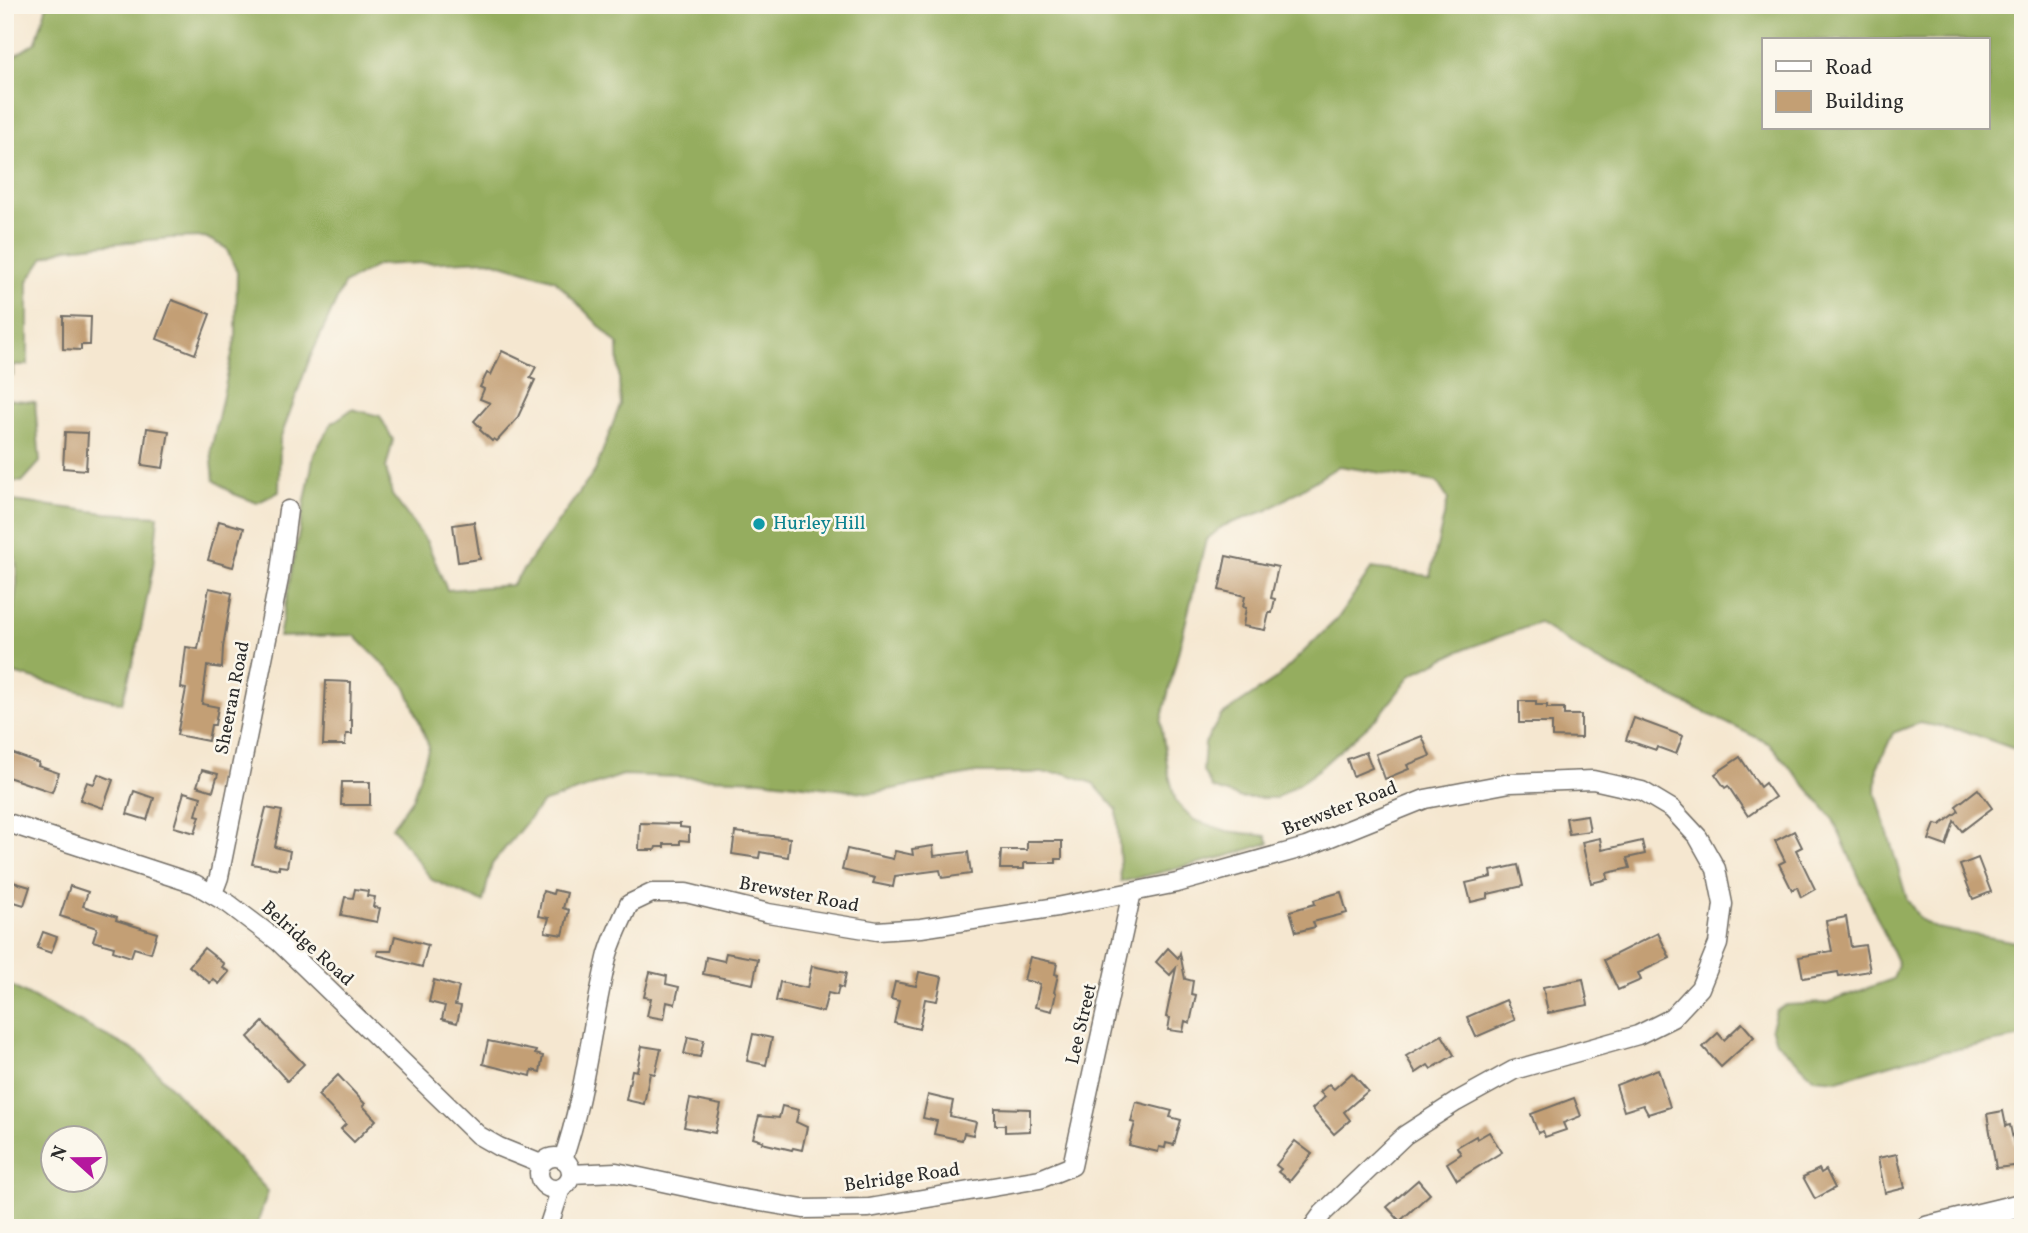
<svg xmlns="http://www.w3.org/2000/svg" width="2028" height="1233" viewBox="0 0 2028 1233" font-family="Vollkorn,serif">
<rect width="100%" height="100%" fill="#fbf7ec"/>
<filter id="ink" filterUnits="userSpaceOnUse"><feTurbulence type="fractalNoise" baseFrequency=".0143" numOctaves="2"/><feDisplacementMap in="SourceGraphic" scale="14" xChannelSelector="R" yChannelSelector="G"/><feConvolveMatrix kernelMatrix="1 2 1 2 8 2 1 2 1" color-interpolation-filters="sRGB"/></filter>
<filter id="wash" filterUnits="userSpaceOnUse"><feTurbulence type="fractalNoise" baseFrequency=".00686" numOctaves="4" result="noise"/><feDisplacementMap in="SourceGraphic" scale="28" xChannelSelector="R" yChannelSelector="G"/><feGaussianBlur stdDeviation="1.57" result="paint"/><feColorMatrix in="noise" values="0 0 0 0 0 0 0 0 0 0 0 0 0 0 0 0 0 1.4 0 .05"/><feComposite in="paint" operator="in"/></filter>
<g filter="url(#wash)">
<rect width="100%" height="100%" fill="#f5e7d0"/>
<g fill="#95ad5f" stroke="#606c45" stroke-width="2" fill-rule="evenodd">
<path d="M47,5h1976v747l-58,-21 -46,-8 -26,10 -16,35 -1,25 31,106 13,20 16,9 87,15v94l-108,20 -77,23 -24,-2 -38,-37 -5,-14 5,-16 10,-6 40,-2 67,-24 5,-15 -66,-147 -62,-73 -173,-84 -59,-37 -76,27 -50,24 -32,41 -68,60 -36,23h-35l-29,-10 -9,-17 2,-28 16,-27 55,-37 62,-61 34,-50 58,8 18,-77 -11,-17 -98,-16 -71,44 -45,16 -17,14 -45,182 7,49 8,31 18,18 33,11 39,5 3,7 -41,13 -107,26 -4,-72 -24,-27 -29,-10h-88l-104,20 -111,-13 -138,-5 -81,28 -50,61 -9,38 -51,-22 -40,-53 21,-30 16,-50 -23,-60 -52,-52 -75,2 35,-183 17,-30 21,-15 28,7 13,24 -7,28 6,27 35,47 20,48 65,-5 83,-114 25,-66 -2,-60 -63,-65 -67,-20 -110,5 -34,19 -34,74 -30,81 -1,53 -22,11 -23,-9 -20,-14 -3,-30 25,-114 1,-64 -11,-24 -21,-11 -35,1 -102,10 -24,9 -16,24v84h-15v11h-8v-314l31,-20zM1764,40h224v88h-224z"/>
<polygon points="5,399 35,402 40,462 22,482 5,480"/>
<polygon points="5,500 106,513 158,516 153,567 139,639 122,703 6,671 17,583 16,559 5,540"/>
<path d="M5,983l134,70 129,138 -12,37h-251zM52,1138h42v42h-42z"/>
</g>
<g id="blocks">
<g fill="#c39f74">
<polygon points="172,300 210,314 195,354 157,339"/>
<polygon points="63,316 91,317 90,345 81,345 81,350 63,349"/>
<polygon points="502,351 536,367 530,378 535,380 517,419 497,441 494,439 492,441 480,430 481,428 474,421 490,403 480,399 484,389 480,387 487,373 491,375"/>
<polygon points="147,428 169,431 163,468 142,465"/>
<polygon points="65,432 88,433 86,470 63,468"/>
<polygon points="219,521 244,528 233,567 208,560"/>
<polygon points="474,522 480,559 458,562 453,525"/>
<polygon points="1226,556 1278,567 1271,598 1275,599 1272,613 1269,613 1265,630 1243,626 1246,608 1243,607 1245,596 1219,590"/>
<polygon points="209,588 232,593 223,647 222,668 207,666 202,704 218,707 215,725 211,725 208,741 177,735 186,689 181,688 186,647 198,649"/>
<polygon points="326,681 351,682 350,720 352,720 352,734 346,734 345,745 323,745"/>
<polygon points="1519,701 1536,701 1536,705 1547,705 1547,708 1564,708 1564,715 1581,715 1581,738 1552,737 1552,723 1519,723"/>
<polygon points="1634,718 1683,736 1676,754 1657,747 1656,750 1626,740"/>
<polygon points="1422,736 1430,756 1407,765 1409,769 1385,779 1376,754"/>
<polygon points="1366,752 1372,768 1353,776 1347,759"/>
<polygon points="11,753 39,763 38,766 59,773 52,792 5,776"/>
<polygon points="1740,757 1760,787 1765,783 1775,797 1748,816 1728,786 1725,788 1715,774"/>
<polygon points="202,770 218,774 213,791 197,786"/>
<polygon points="98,774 113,780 103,808 80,800 87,782 94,784"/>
<polygon points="342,782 370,782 370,805 341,805"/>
<polygon points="1978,789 1992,808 1962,831 1954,821 1946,846 1929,840 1935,824 1940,825 1959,811 1956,806"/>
<polygon points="134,791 154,798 147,820 127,814"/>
<polygon points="184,792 201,797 196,815 200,816 195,833 174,827"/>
<polygon points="266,808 282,811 275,847 290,851 287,867 279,866 279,869 252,864"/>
<polygon points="1587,815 1590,831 1569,834 1566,818"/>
<polygon points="640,823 680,824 680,827 689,828 689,841 680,840 680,844 664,844 664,847 656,847 655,850 639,850"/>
<polygon points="1794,831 1802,847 1796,850 1815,889 1801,897 1797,887 1792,890 1779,864 1785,861 1775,841"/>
<polygon points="735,832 790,838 788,857 760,852 759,858 732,854"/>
<polygon points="1600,838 1602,850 1642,841 1645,854 1627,858 1630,868 1607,873 1608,879 1591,883 1582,842"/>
<polygon points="1027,841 1062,841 1062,859 1056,859 1056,863 1024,863 1024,869 1000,869 1001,850 1027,850"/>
<polygon points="933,846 934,856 968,852 971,874 942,878 940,870 895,876 893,887 873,883 875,878 842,870 847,849 893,859 895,851 913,855 912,849"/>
<polygon points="1978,858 1991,892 1973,899 1960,865"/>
<polygon points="1518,865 1523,886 1488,894 1488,898 1471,902 1466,883 1492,877 1491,871"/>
<polygon points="13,882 30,887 24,905 8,900"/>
<polygon points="70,886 88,892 83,906 117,917 116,920 157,933 151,953 134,948 131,957 113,951 114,947 93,941 97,928 60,916"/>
<polygon points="355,889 368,891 367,896 375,897 373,907 380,908 377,922 341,915 345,897 353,898"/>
<polygon points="554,890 567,893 563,908 569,910 563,935 545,932 549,918 538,916 543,891 553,894"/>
<polygon points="1341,892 1347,913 1313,922 1315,927 1296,932 1290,911 1315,904 1314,900"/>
<polygon points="1846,917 1851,947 1865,945 1870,971 1839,976 1838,972 1803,978 1799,957 1832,951 1826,921"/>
<polygon points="43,932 57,937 51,953 37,948"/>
<polygon points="1658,933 1670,958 1638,973 1641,980 1618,990 1604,960"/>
<polygon points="395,936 428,945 422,967 377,955 378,951 391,951"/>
<polygon points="204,948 224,964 222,967 229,972 219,984 213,979 210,983 189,966"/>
<polygon points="1168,948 1178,958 1180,953 1185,979 1193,981 1191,994 1196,995 1190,1023 1185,1021 1183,1032 1168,1030 1170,1018 1166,1017 1176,968 1170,975 1156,962"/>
<polygon points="726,953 758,959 753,984 703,974 706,957 724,961"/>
<polygon points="1030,957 1057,963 1055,974 1058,975 1054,992 1056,993 1052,1011 1035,1007 1040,984 1024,980"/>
<polygon points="812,966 846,973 843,988 839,986 837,995 828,993 823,1012 776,1001 780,982 807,988"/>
<polygon points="650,972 667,976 666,984 679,987 675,1004 667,1002 664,1019 647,1016 651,998 644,997"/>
<polygon points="919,972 942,977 937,1001 925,999 919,1029 894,1023 899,1001 891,999 895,982 916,986"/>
<polygon points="1583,979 1588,1005 1548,1013 1543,987"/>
<polygon points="434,980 459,987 455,1005 461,1006 457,1023 442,1019 445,1006 429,1002"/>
<polygon points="1506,1000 1515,1020 1476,1037 1467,1017"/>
<polygon points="263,1022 304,1064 287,1081 248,1037"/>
<polygon points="1742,1023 1754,1037 1721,1067 1703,1047 1718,1033 1724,1040"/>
<polygon points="753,1034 772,1038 766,1065 747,1061"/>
<polygon points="1442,1035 1454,1055 1431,1069 1428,1065 1416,1073 1406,1056"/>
<polygon points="688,1037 704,1040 700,1057 684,1054"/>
<polygon points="488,1041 536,1051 535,1054 543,1056 540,1072 532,1070 531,1076 483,1064"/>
<polygon points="642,1046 661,1049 655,1074 650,1073 644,1104 626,1100 632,1070 637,1071"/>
<polygon points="1658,1069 1670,1107 1648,1114 1643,1105 1624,1111 1616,1085"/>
<polygon points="1352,1073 1368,1091 1344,1112 1350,1120 1334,1134 1312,1109 1325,1097 1320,1092 1329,1084 1334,1089"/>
<polygon points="338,1075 365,1104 363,1106 376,1120 354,1142 341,1129 346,1124 318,1095"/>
<polygon points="928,1095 953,1101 950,1116 976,1122 973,1135 964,1133 962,1140 934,1134 937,1121 923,1118"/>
<polygon points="1574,1098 1581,1116 1563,1123 1566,1130 1545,1137 1543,1131 1538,1133 1531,1114"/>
<polygon points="690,1099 721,1105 715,1133 684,1127"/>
<polygon points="1136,1102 1172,1111 1170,1117 1181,1120 1174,1145 1166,1143 1165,1148 1159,1147 1158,1152 1129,1145 1135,1123 1131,1122"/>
<polygon points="782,1106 799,1110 796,1122 807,1127 802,1150 793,1148 792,1150 762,1143 763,1141 753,1138 759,1116 779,1118"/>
<polygon points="995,1108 1030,1109 1030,1131 1005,1132 1005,1125 995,1125"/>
<polygon points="2003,1111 2006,1126 2010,1125 2014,1144 2023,1142 2023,1165 1996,1168 1987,1114"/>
<polygon points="1489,1132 1502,1152 1457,1180 1447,1163 1461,1154 1457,1147 1476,1136 1477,1139"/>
<polygon points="1295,1141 1312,1154 1290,1181 1278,1172 1281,1169 1276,1165"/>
<polygon points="1897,1154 1905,1188 1885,1193 1878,1158"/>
<polygon points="1819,1169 1821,1173 1826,1170 1835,1188 1815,1199 1803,1177"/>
<polygon points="1418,1180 1430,1194 1400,1221 1387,1207"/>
</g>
</g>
</g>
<g filter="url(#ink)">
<use href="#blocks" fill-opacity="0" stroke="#726d65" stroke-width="2"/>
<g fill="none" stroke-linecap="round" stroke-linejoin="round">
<g stroke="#726d65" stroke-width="21">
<g id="minor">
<polyline points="5,822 195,884 229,904 279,942 478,1135 499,1147 541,1164"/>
<polyline points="213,893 219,877 279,579 288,510"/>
<circle cx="555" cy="1173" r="16"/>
<path d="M563,1159c23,-66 28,-137 45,-205 5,-17 14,-34 21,-50l23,-11h34l82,20 109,18 44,-3 136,-21 120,-24 129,-36 119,-48 85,-16 83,-3 49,11 30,18 26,28 18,32 7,35 -5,40 -18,44 -28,30 -34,17 -124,35 -58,32 -51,33 -82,78 -11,15"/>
<polyline points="571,1174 616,1172 732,1197 803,1209 869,1208 1040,1179 1072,1166 1132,892"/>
<polyline points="548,1228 561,1188"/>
</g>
</g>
<g stroke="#726d65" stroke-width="26">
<polyline id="tertiary" points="1928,1228 2023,1205"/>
</g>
<use href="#minor" stroke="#fff" stroke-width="18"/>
<use href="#tertiary" stroke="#fff" stroke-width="23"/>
</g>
</g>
<circle fill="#0f9aa8" stroke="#fbf7ec" stroke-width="2.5" cx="759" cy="524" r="7"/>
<g text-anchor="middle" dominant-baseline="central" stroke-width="5" stroke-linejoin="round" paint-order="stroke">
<g font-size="19" fill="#0d838f" stroke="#fbf7ec" text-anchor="start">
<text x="773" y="524">Hurley Hill</text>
</g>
<g font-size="19" fill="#2b2b2b" stroke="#fbf7ec">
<text transform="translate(233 698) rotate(-79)">Sheeran Road</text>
<text transform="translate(1340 809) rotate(-21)">Brewster Road</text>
<text transform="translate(799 895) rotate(11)">Brewster Road</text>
<text transform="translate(307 944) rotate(42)">Belridge Road</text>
<text transform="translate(1082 1024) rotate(-77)">Lee Street</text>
<text transform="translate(902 1178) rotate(-8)">Belridge Road</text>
</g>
</g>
<rect width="2028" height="1233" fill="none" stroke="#fbf7ec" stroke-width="28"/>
<rect x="1762" y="38" width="228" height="91" fill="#fbf7ec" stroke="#a8a59f" stroke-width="2"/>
<rect x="1776" y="61" width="35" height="10" fill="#ffffff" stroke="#a8a59f" stroke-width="2"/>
<text x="1825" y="74" font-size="21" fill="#2b2b2b">Road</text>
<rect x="1776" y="91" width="35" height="21" fill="#c39f74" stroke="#a8a59f" stroke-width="2"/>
<text x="1825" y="108" font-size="21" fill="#2b2b2b">Building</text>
<g transform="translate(74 1159) rotate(291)"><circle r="33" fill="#fbf7ec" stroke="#a8a59f" stroke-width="2"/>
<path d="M0-5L12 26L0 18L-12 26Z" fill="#b5179e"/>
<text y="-10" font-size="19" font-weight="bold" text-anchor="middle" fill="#2b2b2b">N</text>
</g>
</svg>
